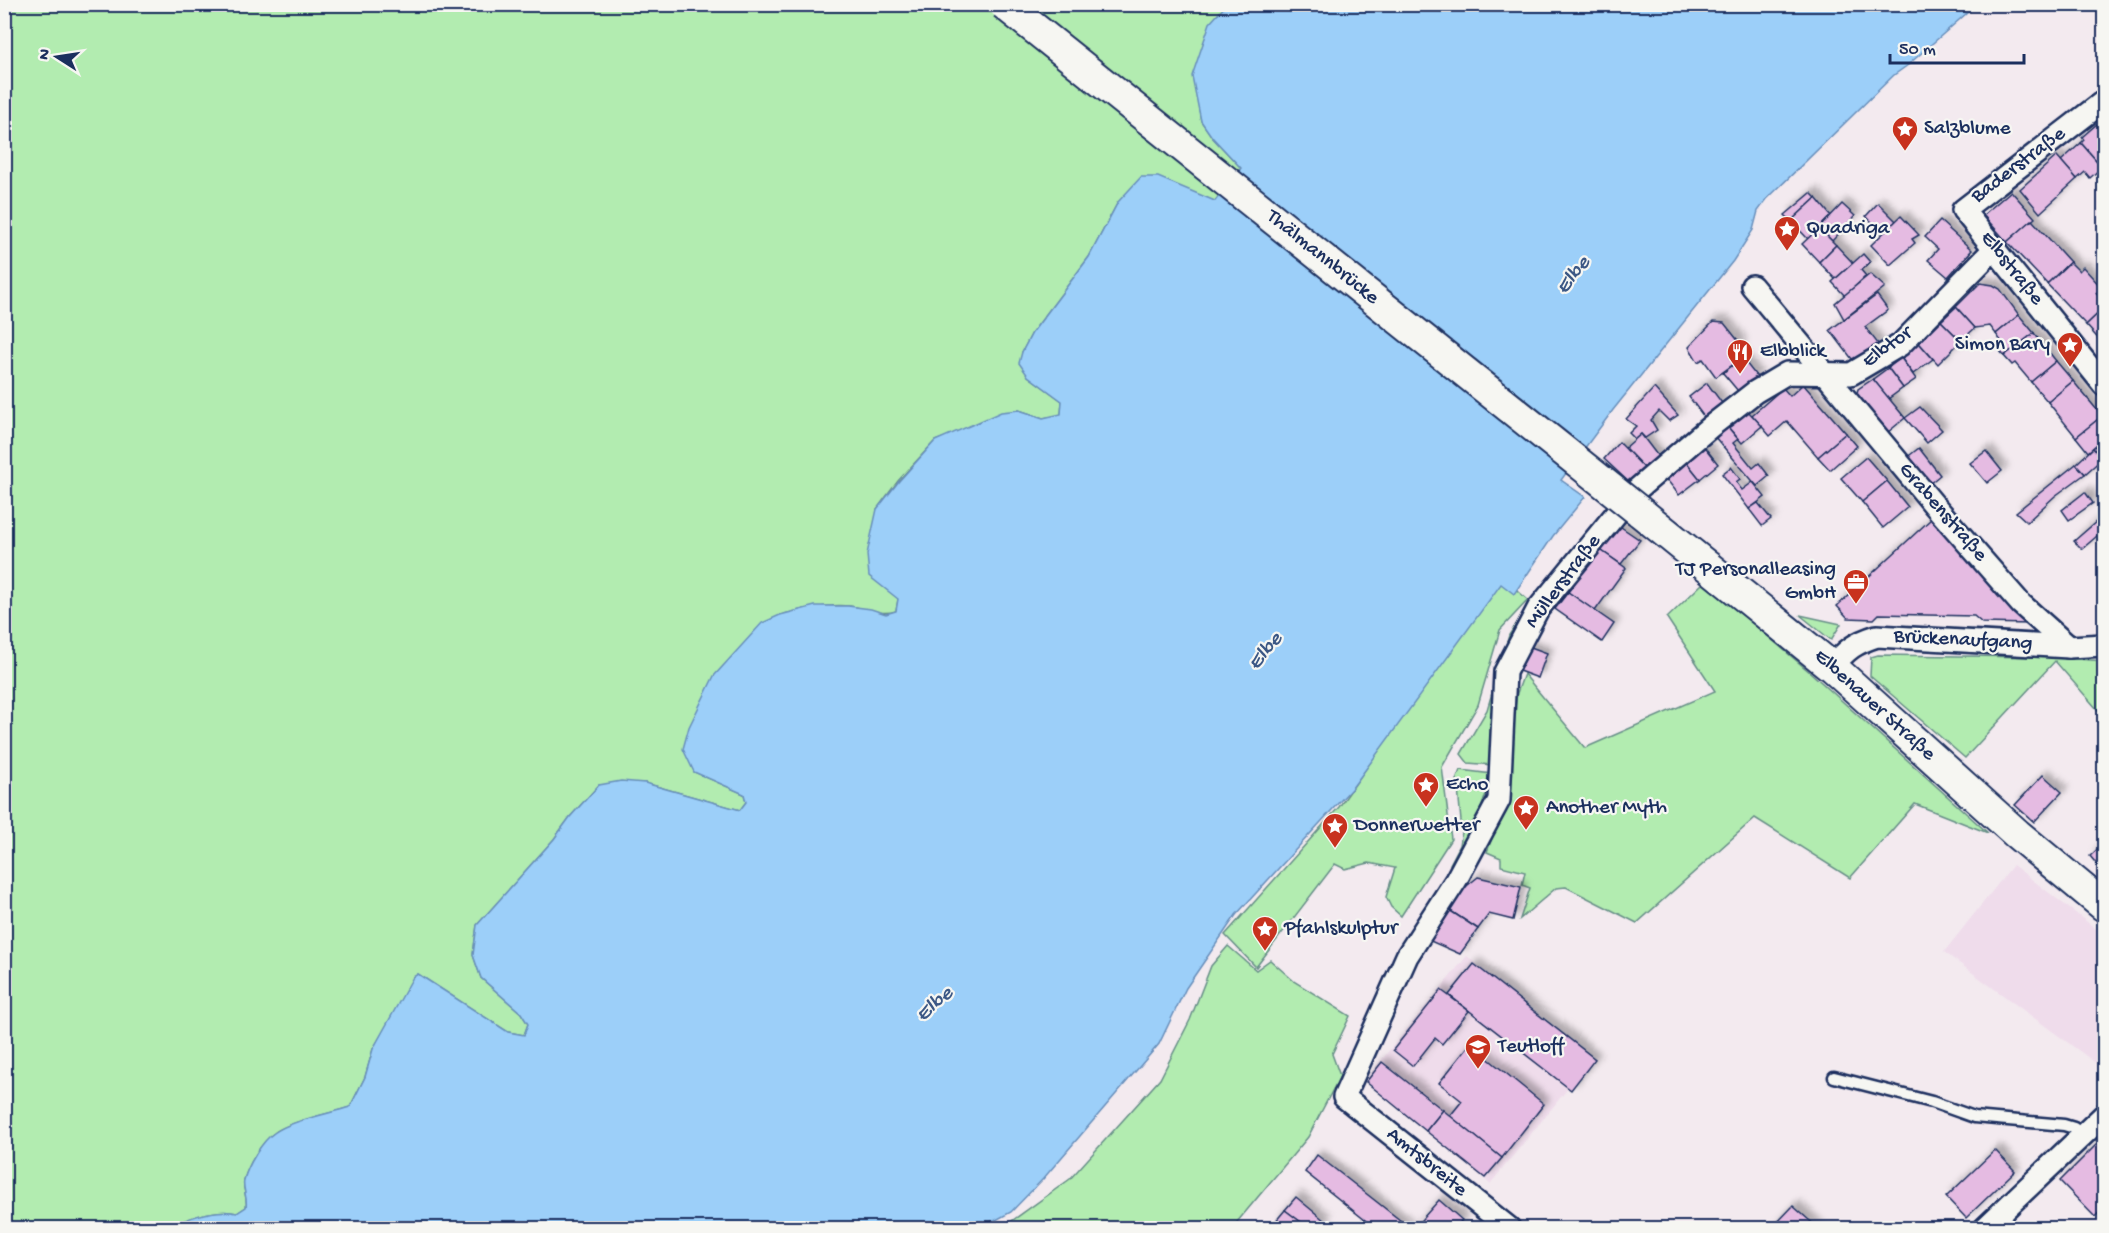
<svg xmlns="http://www.w3.org/2000/svg" width="2109" height="1233" viewBox="0 0 2109 1233" font-family="'Gochi Hand',sans-serif">
<defs>
<filter id="shadow"><feDropShadow dx="5.5" dy="-5.5" stdDeviation="3" flood-color="#0004"/></filter>
</defs>
<rect width="100%" height="100%" fill="#f3eaef"/>
<filter id="ink" filterUnits="userSpaceOnUse"><feTurbulence type="fractalNoise" baseFrequency=".0167" numOctaves="2"/><feDisplacementMap in="SourceGraphic" scale="12" xChannelSelector="R" yChannelSelector="G"/><feConvolveMatrix kernelMatrix="1 2 1 2 8 2 1 2 1" color-interpolation-filters="sRGB"/></filter>
<g filter="url(#ink)">
<g fill="#efdceb">
<polygon points="2013,865 2104,935 2104,1069 1944,952"/>
<polygon points="1467,956 1592,1059 1490,1184 1364,1081"/>
</g>
<g fill="#b2ecb0" stroke="#668e87" stroke-width="1.5">
<path d="M5,5h1221l-2,2 -26,95 3,19 11,16 29,31 -26,33 -97,1 -29,55 -57,76 -10,19 6,24 34,25 -1,14 -18,3 -24,-8 -84,31 -37,40 -21,28 21,90 -2,12c-15,5 -31,-3 -46,-5 -24,-2 -46,3 -70,9l-86,157 50,22 2,8 -6,8 -95,-27 -46,2 -29,32 -16,22 -77,86 -4,30 8,23 40,35 7,11 -4,11 -16,-3 -90,-58 -45,75 -8,28 -15,30c-21,7 -60,14 -76,26 -12,8 -26,32 -30,47 -2,8 4,18 2,27l-9,6c-22,-6 -51,6 -71,15h-161z"/>
<polygon points="1501,576 1528,600 1500,630 1478,705 1442,767 1451,839 1401,916 1391,907 1386,897 1395,868 1369,863 1345,869 1335,864 1256,967 1225,935 1339,807"/>
<polygon points="1704,582 1811,673 1988,833 1915,804 1850,878 1755,818 1637,923 1566,887 1556,888 1520,919 1530,888 1522,885 1525,872 1501,866 1501,858 1487,852 1509,791 1513,722 1517,693 1524,674 1585,748 1715,691 1667,618"/>
<polygon points="1531,611 1495,693 1491,716 1492,765 1468,763 1461,754 1487,710 1509,635 1517,623"/>
<polygon points="1800,615 1841,624 1831,640"/>
<polygon points="1878,655 2051,657 2104,661 2104,717 2055,661 1965,758 1870,676 1871,657"/>
<path d="M1460,770l32,4c-9,32 -20,63 -37,92l-5,-2 10,-19 2,-13 -5,-54z"/>
<polygon points="1228,946 1256,970 1270,960 1295,982 1350,1016 1332,1054 1340,1076 1308,1137 1232,1228 1002,1228 1070,1179 1160,1079 1190,1020 1211,966"/>
</g>
<path fill="#9ccff9" stroke="#688fbb" stroke-width="1.5" d="M1226,5h750l-68,60 -14,10 -127,124 -9,12 -5,19 -20,31 -120,149 -52,70 24,17 -32,39 -39,58 -13,-10 -149,204 -116,127 -50,73 -27,56 -116,135 -32,33 -15,8 -25,8h-805c20,-9 49,-21 71,-15l9,-6c2,-9 -4,-19 -2,-27 4,-15 18,-39 30,-47 18,-13 54,-19 76,-26l15,-30 8,-28 40,-72 5,-3 90,58 16,3 4,-11 -7,-11 -40,-35 -8,-23 4,-30 77,-86 16,-22 29,-32 22,-4 24,2 95,27 6,-8 -2,-8 -50,-22 -11,-23 6,-22 25,-51 48,-53 18,-8 35,-9h33l23,3 15,5 10,-3 2,-12 -29,-23 -2,-22 10,-45 22,-28 36,-40 66,-29 18,-2 24,8 18,-4 1,-13 -34,-25 -9,-13 3,-11 10,-19 57,-76 29,-55 23,-25h17l57,24 26,-33 -29,-31 -11,-16 -9,-45 18,-53z"/>
<g fill="#e5bbe2" stroke="#1b2f5e" stroke-width="1.5" filter="url(#shadow)">
<polygon points="2097,124 2104,132 2104,165 2102,167 2081,143 2084,140 2082,137"/>
<polygon points="2081,143 2102,167 2090,178 2085,172 2077,179 2061,161"/>
<polygon points="2057,156 2077,179 2040,213 2020,189"/>
<polygon points="2011,191 2035,218 2007,242 1983,215"/>
<polygon points="1811,193 1816,198 1791,221 1785,215"/>
<polygon points="1816,198 1831,216 1808,239 1791,221"/>
<polygon points="1878,203 1896,221 1883,234 1866,216"/>
<polygon points="1842,204 1855,216 1832,241 1819,228"/>
<polygon points="1901,216 1919,235 1912,239 1915,243 1890,265 1871,245"/>
<polygon points="2032,220 2070,262 2047,284 2007,242"/>
<polygon points="1940,221 1972,250 1948,277 1928,260 1938,249 1925,237"/>
<polygon points="1819,228 1836,245 1819,262 1802,244"/>
<polygon points="1836,245 1853,263 1835,279 1819,262"/>
<polygon points="1863,254 1870,262 1861,270 1866,276 1845,296 1832,282"/>
<polygon points="2070,262 2079,271 2083,267 2102,288 2096,293 2104,302 2104,308 2086,325 2047,284"/>
<polygon points="1870,274 1885,287 1844,319 1835,303"/>
<polygon points="1980,283 1993,285 2000,289 2019,315 1996,334 1990,326 1975,328 1956,307"/>
<polygon points="1877,295 1888,310 1865,327 1879,345 1855,363 1830,330"/>
<polygon points="1956,307 1975,328 1961,341 1941,321"/>
<polygon points="2104,308 2104,345 2086,325"/>
<polygon points="2019,315 2034,333 2004,356 1996,346 2001,341 1996,334"/>
<polygon points="1941,321 1961,341 1938,364 1919,343"/>
<polygon points="1713,322 1724,323 1740,343 1737,352 1742,358 1716,377 1703,359 1698,362 1689,347"/>
<polygon points="2034,333 2056,361 2031,382 2015,363 2012,365 2004,356"/>
<polygon points="1919,343 1933,359 1913,374 1901,358"/>
<polygon points="1742,358 1757,377 1738,391 1723,373"/>
<polygon points="1901,358 1916,379 1903,388 1888,368"/>
<polygon points="2056,361 2073,381 2048,402 2031,382"/>
<polygon points="1888,368 1903,388 1888,399 1873,379"/>
<polygon points="1873,379 1905,418 1887,433 1856,396 1858,389"/>
<polygon points="2073,381 2102,416 2076,437 2048,402"/>
<polygon points="1707,383 1722,403 1704,417 1689,397"/>
<polygon points="1803,384 1846,433 1818,457 1787,421 1770,436 1752,415 1783,388 1790,396"/>
<polygon points="1654,388 1678,415 1669,421 1659,411 1651,420 1657,430 1645,438 1641,434 1635,439 1629,433 1636,426 1626,419"/>
<polygon points="1920,407 1942,430 1927,443 1905,418"/>
<polygon points="1746,409 1762,426 1742,443 1727,426"/>
<polygon points="2102,416 2104,419 2104,438 2088,452 2076,437"/>
<polygon points="1727,426 1738,439 1733,443 1753,468 1759,463 1769,476 1757,486 1714,436"/>
<polygon points="1846,433 1857,446 1830,470 1818,457"/>
<polygon points="1641,434 1660,459 1647,471 1625,448"/>
<polygon points="2104,438 2104,463 2093,448"/>
<polygon points="1619,442 1647,471 1632,485 1604,459"/>
<polygon points="1702,444 1718,464 1700,479 1684,459"/>
<polygon points="1919,448 1940,475 1928,485 1906,458"/>
<polygon points="2093,448 2102,459 2085,474 2076,464"/>
<polygon points="1986,451 2002,471 1987,483 1970,463"/>
<polygon points="1866,457 1887,481 1862,502 1841,478"/>
<polygon points="1684,459 1700,479 1679,495 1663,475"/>
<polygon points="2076,464 2085,474 2055,496 2027,522 2016,512"/>
<polygon points="1731,467 1740,479 1736,482 1742,490 1753,482 1765,497 1749,509 1722,474"/>
<polygon points="1887,481 1908,507 1883,528 1862,502"/>
<polygon points="2085,492 2093,503 2069,520 2062,510"/>
<polygon points="1758,503 1771,519 1762,526 1749,509"/>
<polygon points="2104,515 2104,530 2082,549 2074,541"/>
<polygon points="1931,519 1987,579 2030,624 1982,623 1974,616 1879,614 1874,619 1848,618 1837,606"/>
<polygon points="1618,525 1640,540 1621,564 1599,549"/>
<polygon points="1599,549 1626,568 1595,611 1568,592"/>
<polygon points="1568,592 1614,624 1602,642 1555,609"/>
<polygon points="1528,646 1547,653 1538,678 1519,671"/>
<polygon points="2043,775 2062,792 2034,822 2015,805"/>
<polygon points="2104,843 2104,873 2090,856"/>
<polygon points="1478,877 1521,887 1513,920 1489,914 1478,929 1449,910 1463,889"/>
<polygon points="1449,910 1478,929 1460,954 1428,940"/>
<polygon points="1474,964 1595,1059 1571,1090 1449,995"/>
<polygon points="1441,990 1469,1011 1442,1044 1435,1038 1413,1066 1393,1050"/>
<polygon points="1470,1044 1544,1104 1502,1158 1450,1116 1462,1101 1439,1083"/>
<polygon points="1382,1062 1443,1110 1426,1131 1366,1082"/>
<polygon points="1443,1110 1502,1158 1485,1178 1426,1131"/>
<polygon points="2104,1137 2104,1207 2095,1217 2060,1181"/>
<polygon points="1995,1150 2015,1171 1966,1218 1946,1197"/>
<polygon points="1317,1155 1410,1228 1375,1228 1305,1172"/>
<polygon points="1296,1197 1325,1221 1319,1228 1309,1228 1285,1210"/>
<polygon points="1439,1200 1462,1220 1455,1228 1414,1228"/>
<polygon points="1793,1206 1818,1228 1772,1228"/>
<polygon points="1285,1210 1309,1228 1282,1228 1275,1222"/>
</g>
<g fill="none" stroke-linecap="round" stroke-linejoin="round">
<g stroke="#1b2f5e" stroke-width="15">
<polyline id="lane" points="1834,1077 1932,1102 1974,1117 2064,1125 2074,1128 2082,1136"/>
</g>
<g stroke="#1b2f5e" stroke-width="26">
<g id="street">
<polyline points="2104,101 1963,210 2104,385"/>
<polyline points="1752,286 1935,506 2021,604 2069,647"/>
<path d="M1832,667c15,-18 23,-24 45,-31l192,11 35,-2"/>
<polyline points="1509,1228 1344,1097 1407,956 1456,880 1499,800 1505,672 1538,609 1634,492 1710,427 1755,392 1787,373 1851,374 1900,345 1995,248"/>
<polyline points="1985,1228 2104,1115"/>
</g>
</g>
<g stroke="#1b2f5e" stroke-width="34">
<polyline id="secondary" points="1639,511 1832,667 2017,834 2104,906"/>
</g>
<use href="#lane" stroke="#f6f6f2" stroke-width="10"/>
<use href="#street" stroke="#f6f6f2" stroke-width="21"/>
<use href="#secondary" stroke="#f6f6f2" stroke-width="30"/>
<g stroke="#1b2f5e" stroke-width="34" stroke-linecap="butt">
<polyline id="secondary-bridge" points="1004,4 1639,511"/>
</g>
<use href="#secondary-bridge" stroke="#f6f6f2" stroke-width="30"/>
</g>
</g>
<defs>
<g id="sight-pin" transform="scale(1.35)"><path d="M0 17L-7.5 6A9.5 9.5 0 1 1 7.5 6Z" fill="#c8321e" stroke="#f6f6f2"/><path d="M0-6L1.8-2.2L6-1.7L2.9 1.2L3.7 5.4L0 3.3L-3.7 5.4L-2.9 1.2L-6-1.7L-1.8-2.2Z" fill="#fff"/></g>
<g id="restaurant-pin" transform="scale(1.35)"><path d="M0 17L-7.5 6A9.5 9.5 0 1 1 7.5 6Z" fill="#c8321e" stroke="#f6f6f2"/><path d="M-5-6h1v4h1v-4h1v4h1v-4h1v5L-1.5 .5V6h-2V.5L-5-1ZM5-6V6H3V1.5H1.5Q1.5-4 5-6Z" fill="#fff"/></g>
<g id="office-pin" transform="scale(1.35)"><path d="M0 17L-7.5 6A9.5 9.5 0 1 1 7.5 6Z" fill="#c8321e" stroke="#f6f6f2"/><path d="M-6-3h4V-5.5h4V-3h4V5H-6ZM-1-4.5V-3h2v-1.5ZM-6 0V1H6V0Z" fill="#fff"/></g>
<g id="school-pin" transform="scale(1.35)"><path d="M0 17L-7.5 6A9.5 9.5 0 1 1 7.5 6Z" fill="#c8321e" stroke="#f6f6f2"/><path d="M0-5L7-2L0 1L-7-2ZM-4 1L0 2.5L4 1V4Q0 6-4 4Z" fill="#fff"/></g>
</defs>
<g fill-rule="evenodd">
<use href="#sight-pin" x="1905" y="129"/>
<use href="#sight-pin" x="1787" y="229"/>
<use href="#sight-pin" x="2070" y="345"/>
<use href="#restaurant-pin" x="1740" y="352"/>
<use href="#office-pin" x="1856" y="582"/>
<use href="#sight-pin" x="1426" y="785"/>
<use href="#sight-pin" x="1526" y="808"/>
<use href="#sight-pin" x="1335" y="826"/>
<use href="#sight-pin" x="1265" y="929"/>
<use href="#school-pin" x="1478" y="1047"/>
</g>
<g text-anchor="middle" dominant-baseline="central" stroke-width="4.5" stroke-linejoin="round" paint-order="stroke">
<g font-size="21" fill="#1b2f5e" stroke="#f6f6f2" text-anchor="start">
<text x="1924" y="129">Salzblume</text>
<text x="1806" y="229">Quadriga</text>
<text x="2050" y="345" text-anchor="end">Simon Bary</text>
<text x="1760" y="352">Elbblick</text>
<text x="1836" y="570" text-anchor="end">TJ Personalleasing<tspan x="1836" dy="24">GmbH</tspan></text>
<text x="1446" y="785">Echo</text>
<text x="1546" y="808">Another Myth</text>
<text x="1354" y="826">Donnerwetter</text>
<text x="1284" y="929">Pfahlskulptur</text>
<text x="1498" y="1047">Teutloff</text>
</g>
<g font-size="21" fill="#1b2f5e" stroke="#f6f6f2">
<text transform="translate(2019 166) rotate(-37)">Baderstraße</text>
<text transform="translate(1322 258) rotate(39)">Thälmannbrücke</text>
<text transform="translate(2011 269) rotate(51)">Elbstraße</text>
<text transform="translate(1888 348) rotate(-36)">Elbtor</text>
<text transform="translate(1942 513) rotate(49)">Grabenstraße</text>
<text transform="translate(1564 582) rotate(-53)">Müllerstraße</text>
<text transform="translate(1963 641) rotate(3)">Brückenaufgang</text>
<text transform="translate(1874 706) rotate(42)">Elbenauer Straße</text>
<text transform="translate(1426 1163) rotate(39)">Amtsbreite</text>
</g>
<g font-size="22" font-style="italic" fill="#3b5785" stroke="#f6f6f2">
<text transform="translate(1574 276) rotate(-52)">Elbe</text>
<text transform="translate(1266 652) rotate(-50)">Elbe</text>
<text transform="translate(935 1005) rotate(-41)">Elbe</text>
</g>
</g>
<rect width="2109" height="1233" fill="none" stroke="#f6f6f2" stroke-width="24"/>
<rect x="12" y="12" width="2085" height="1209" fill="none" stroke="#1b2f5e" stroke-width="2" filter="url(#ink)"/>
<g transform="translate(57 57) rotate(282)" stroke="#f6f6f2" stroke-width="4.5" paint-order="stroke">
<path d="M0-4.5L10 22L0 15L-10 22Z" fill="#1b2f5e"/>
<text y="-9" font-size="16" font-weight="bold" text-anchor="middle" fill="#1b2f5e">N</text>
</g>
<path d="M1890 54v9h134v-9" fill="none" stroke="#1b2f5e" stroke-width="3"/>
<text x="1899" y="54" font-size="18" fill="#1b2f5e" stroke="#f6f6f2" stroke-width="4.5" paint-order="stroke">50 m</text>
</svg>
